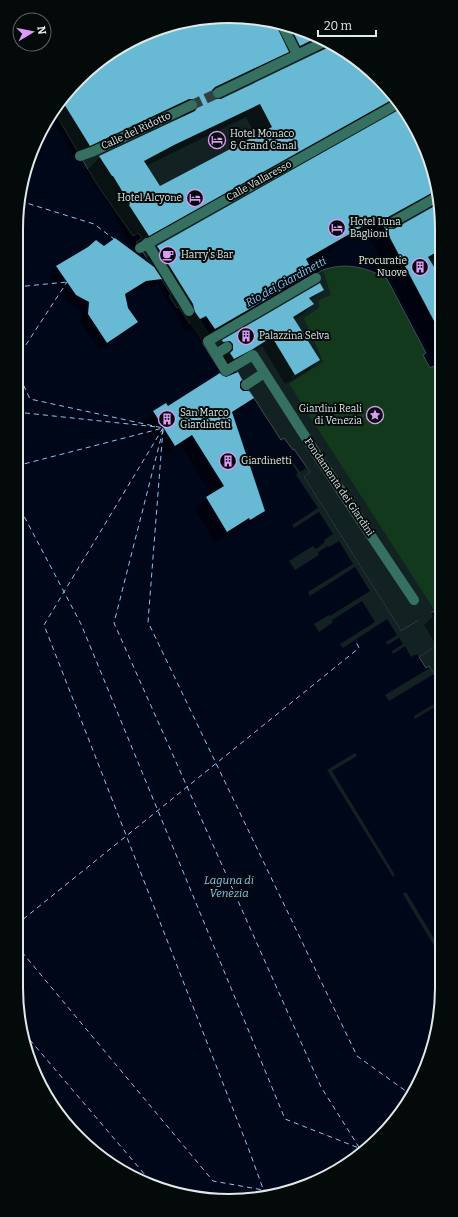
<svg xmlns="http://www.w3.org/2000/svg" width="458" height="1217" viewBox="0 0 458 1217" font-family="Bitter,serif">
<rect width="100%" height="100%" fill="#122222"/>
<path fill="#13391c" d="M346,266c16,2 28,5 41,13l39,74 -2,1 9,12 8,15v226l-6,4 -146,-227 34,-22 -19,-44 15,-10v-8l12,-5 -8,-25 11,-3z"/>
<path fill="#000719" stroke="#434b57" d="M54,111l42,72 37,53 5,-3 4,5 -6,4 35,52 -2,2 8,12 2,-1 11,17 189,-107 61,115 1,49 -8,-15 -3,2 -7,-13 3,-2 -39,-74c-20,-12 -42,-17 -64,-9l-121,72 22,35 12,-7 45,70 3,-2 9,12 1,-1 16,23 -6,5 97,154 40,-24v35l-22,15 7,11 3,-2 12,20 -4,3 4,7 1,292 -7,55 -37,74 -51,48 -76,32 -70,2 -78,-26 -54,-45 -42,-71 -11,-69v-759l7,-55z"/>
<g fill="#122222">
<polygon points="186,313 191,322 199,317 212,338 203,344 184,314"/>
<polygon points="292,460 300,472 307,468 310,472 304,477 401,631 418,621 417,619 430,611 441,628 441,644 435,648 434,647 419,657 417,654 411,657 405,646 393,654 392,651 403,644 399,638 387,645 386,642 397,635 387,619 343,648 340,644 375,622 362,601 332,620 333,622 319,632 314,624 329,615 330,616 370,591 355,567 310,596 308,592 353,564 339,541 329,547 328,546 318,552 319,555 295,570 289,561 313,546 316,549 325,542 324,540 333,534 319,512 294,528 292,525 318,508 296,475 298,473 290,461"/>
<polygon points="430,668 434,674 389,701 385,695"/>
<polygon points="441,700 441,703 415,719 414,716"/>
<polygon points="355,753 357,756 332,771 395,875 393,877 327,770"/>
<polygon points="406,892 442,952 442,959 403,894"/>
</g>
<g fill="#0007" fill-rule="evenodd">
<path d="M201,18l83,5 52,22 53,43 31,47 20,66v54l-10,6 10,18 1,94 -76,-143 -58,33 5,9 -14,14 -97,57 -9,-14 -6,3 -4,-6 -3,-7 -22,-36 -4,4 -15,2 -14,7 4,12 9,14 -8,8 -30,20 -19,-28 2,-12 -14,-7 -19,-28 8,-8 47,-20 40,13 13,-13 234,-131 -2,-5h-8l-247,138 -19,-30 1,-1 -17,-28h-2l-11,-19 14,-14 85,-40 -6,-5 -5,1 -98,46 -25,-41 9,-19 63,-55zM315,49l3,4 -97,47 -8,-1 -2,-3 62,-30 11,-11 2,4zM246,117l10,20 -96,51 -14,-22zM421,204h8l2,5 -36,21h-5l-5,-3 -1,-2z"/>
<path d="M322,290l-12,11 2,3 -9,10 -9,6 24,40 -9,10 -24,14 -23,-38 -20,12 -18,10 -1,-14 -10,-3 10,-10zM309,366v2l-17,10 -1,-1z"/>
<polygon points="222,377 239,382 239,389 253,398 241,410 232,416 264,510 252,522 238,530 238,529 215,543 195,509 207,497 211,495 181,445 177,448 158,416 155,416 175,449 163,456 142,423 154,412 167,407"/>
<polygon points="441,609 441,646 438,648 424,625"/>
</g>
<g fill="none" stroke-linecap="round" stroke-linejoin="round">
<g stroke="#8ac5f8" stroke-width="1" stroke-dasharray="5 4" stroke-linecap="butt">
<polyline points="20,201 94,224 114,239"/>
<polyline points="16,287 67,282"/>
<polyline points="16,360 67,282"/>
<polyline points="16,369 30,399 163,428"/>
<polyline points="16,412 157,427"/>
<polyline points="163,428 44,625 249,1150 266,1197"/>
<polyline points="163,429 148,622 357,1056 410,1094"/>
<polyline points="163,430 114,623 321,1087 362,1152"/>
<polyline points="16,466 163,428"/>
<polyline points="16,501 81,624 285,1119 364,1150"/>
<polyline points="16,925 359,648 355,640"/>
<polyline points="16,945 213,1181 280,1193"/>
<polyline points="24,1033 152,1183"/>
</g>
</g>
<g fill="#68b9d3" fill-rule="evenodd">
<path d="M201,18l74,5 14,29 -74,35 -3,3v6l3,3h6l108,-52 3,-4 4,2 53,43 6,10 -246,138 -20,-31 1,-1 -17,-28h-1l-13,-20 96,-45 3,-5v-4l-5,-3h-4l-99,47 -29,-47 62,-55zM260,104l12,23 -112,59 -16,-25 30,-16z"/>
<polygon points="290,26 318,37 300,46"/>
<polygon points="402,108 420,135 437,190 388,217 385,220 385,223 386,226 388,229 394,229 440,203 440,250 428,257 440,277 440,332 379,217 306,259 313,272 215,329 206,316 200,319 195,312 193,304 157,246"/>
<polygon points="115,238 154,267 162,279 146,281 125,294 128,308 138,322 107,343 88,314 89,302 76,295 56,266 88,247 96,240 104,246"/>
<polygon points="320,283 324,290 309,298 314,304 293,317 320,360 295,375 272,337 253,349 234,359 230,353 233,350 233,344 230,341 223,342 222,340"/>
<polygon points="238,372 242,380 240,382 240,388 243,391 249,391 254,398 232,412 265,511 250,520 249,518 227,532 206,497 224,486 192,435 175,446 153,411 166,403 168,406 220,373 223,376 226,377"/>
</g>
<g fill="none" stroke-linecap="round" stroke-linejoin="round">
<polyline stroke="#314040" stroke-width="10" stroke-dasharray="10 5" stroke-linecap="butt" points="192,105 218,93"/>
<g stroke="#367060" stroke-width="10">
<polyline points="281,23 297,54"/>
<polyline points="218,93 326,41"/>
<polyline points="80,156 94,151 192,105"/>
<polyline points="391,223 439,196"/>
<polyline points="147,243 189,311"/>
<polyline points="140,248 399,103"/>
<polyline points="316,278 208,341 226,371 253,355 317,455 414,600"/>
<polyline points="216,354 227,347"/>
<polyline points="246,385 264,373"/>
</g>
</g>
<defs>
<g id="hotel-ring" transform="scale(0.9)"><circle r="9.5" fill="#040a0a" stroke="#dc99f5" stroke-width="1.5"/><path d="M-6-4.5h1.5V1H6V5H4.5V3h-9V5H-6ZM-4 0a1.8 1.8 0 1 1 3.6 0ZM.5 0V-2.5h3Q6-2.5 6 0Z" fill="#dc99f5"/></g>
<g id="cafe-ring" transform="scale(0.9)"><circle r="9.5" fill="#040a0a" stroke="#dc99f5" stroke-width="1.5"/><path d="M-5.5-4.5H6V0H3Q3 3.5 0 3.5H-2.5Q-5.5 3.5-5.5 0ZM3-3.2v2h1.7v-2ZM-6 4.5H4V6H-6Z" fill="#dc99f5"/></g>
<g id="building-ring" transform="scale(0.9)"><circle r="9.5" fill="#040a0a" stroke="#dc99f5" stroke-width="1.5"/><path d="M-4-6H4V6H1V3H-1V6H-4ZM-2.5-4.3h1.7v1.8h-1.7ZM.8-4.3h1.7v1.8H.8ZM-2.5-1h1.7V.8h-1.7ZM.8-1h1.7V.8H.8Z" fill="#dc99f5"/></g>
<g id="sight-ring" transform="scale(0.9)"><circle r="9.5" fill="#040a0a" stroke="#dc99f5" stroke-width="1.5"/><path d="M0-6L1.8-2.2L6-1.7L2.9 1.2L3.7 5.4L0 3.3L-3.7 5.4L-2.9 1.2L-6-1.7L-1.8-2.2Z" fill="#dc99f5"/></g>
</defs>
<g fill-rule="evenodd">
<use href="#hotel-ring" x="217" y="140"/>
<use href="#hotel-ring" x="195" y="198"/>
<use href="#hotel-ring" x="337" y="228"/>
<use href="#cafe-ring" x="168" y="255"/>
<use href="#building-ring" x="420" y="267"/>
<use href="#building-ring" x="246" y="336"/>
<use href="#sight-ring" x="375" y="415"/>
<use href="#building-ring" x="167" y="419"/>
<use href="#building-ring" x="228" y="461"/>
</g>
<g text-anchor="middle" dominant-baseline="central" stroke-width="4" stroke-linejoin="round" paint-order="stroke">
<g font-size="10" fill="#dfe9e9" stroke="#040a0a">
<text transform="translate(136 131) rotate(-25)">Calle del Ridotto</text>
<text transform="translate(259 181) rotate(-29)">Calle Vallaresso</text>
<text transform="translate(339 487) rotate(56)">Fondamenta dei Giardini</text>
</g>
<g font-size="10" fill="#dfe9e9" stroke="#040a0a" text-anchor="start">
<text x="230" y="134">Hotel Monaco<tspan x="230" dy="12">&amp; Grand Canal</tspan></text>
<text x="182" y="198" text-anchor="end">Hotel Alcyone</text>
<text x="350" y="222">Hotel Luna<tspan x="350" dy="12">Baglioni</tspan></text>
<text x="181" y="255">Harry's Bar</text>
<text x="407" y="261" text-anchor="end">Procuratie<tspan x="407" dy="12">Nuove</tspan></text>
<text x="259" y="336">Palazzina Selva</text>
<text x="362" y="409" text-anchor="end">Giardini Reali<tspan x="362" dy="12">di Venezia</tspan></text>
<text x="180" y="413">San Marco<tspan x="180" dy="12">Giardinetti</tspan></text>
<text x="241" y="461">Giardinetti</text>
</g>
<g font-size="11" font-style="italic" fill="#8ac5f8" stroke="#040a0a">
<text transform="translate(286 282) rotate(-29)">Rio dei Giardinetti</text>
<text x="229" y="880">Laguna di<tspan x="229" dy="13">Venezia</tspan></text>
</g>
</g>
<path d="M0 0H458V1217H0ZM229 23H229A206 206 0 0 1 435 229V988A206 206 0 0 1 229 1194H229A206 206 0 0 1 23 988V229A206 206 0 0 1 229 23Z" fill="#040a0a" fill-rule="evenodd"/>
<path fill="none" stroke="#dfe9e9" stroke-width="2" d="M229 23H229A206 206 0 0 1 435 229V988A206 206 0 0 1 229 1194H229A206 206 0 0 1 23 988V229A206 206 0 0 1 229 23Z"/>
<g transform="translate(32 32) rotate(80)"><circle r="19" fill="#040a0a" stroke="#5c6363"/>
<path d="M0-3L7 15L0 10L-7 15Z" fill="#dc99f5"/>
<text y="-6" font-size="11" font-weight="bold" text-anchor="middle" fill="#dfe9e9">N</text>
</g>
<path d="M318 30v6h58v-6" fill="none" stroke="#dfe9e9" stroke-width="2"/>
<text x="324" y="30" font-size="12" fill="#dfe9e9" stroke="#040a0a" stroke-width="3" paint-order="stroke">20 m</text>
</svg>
